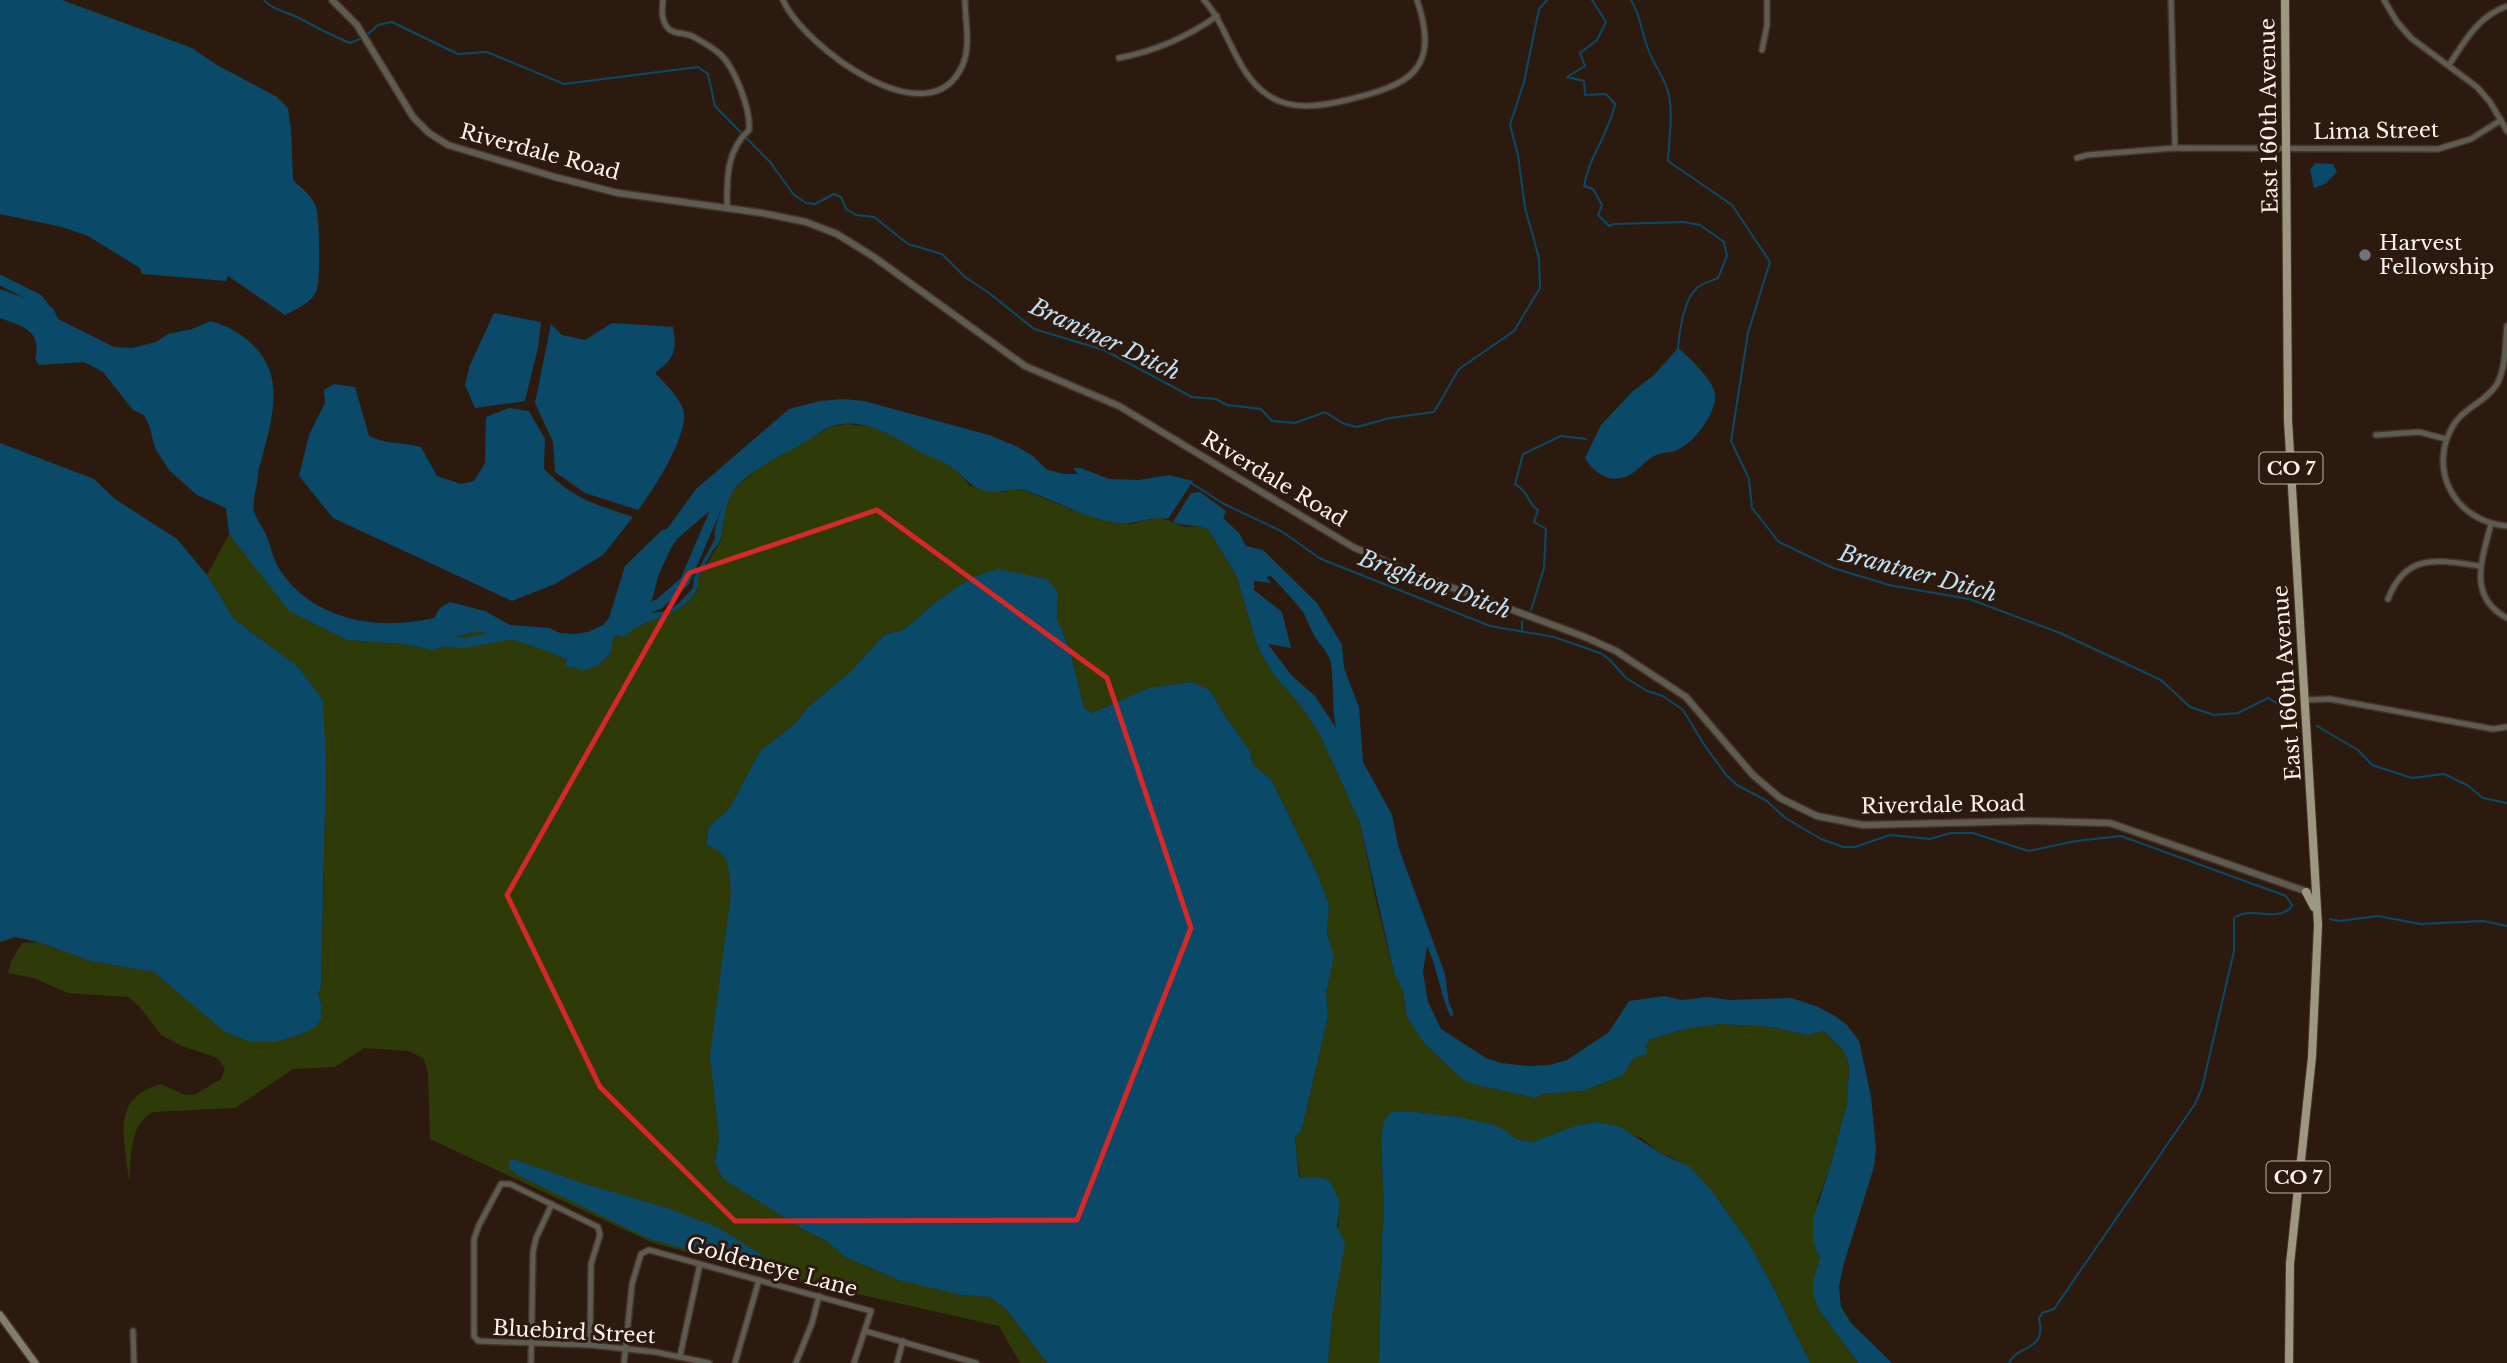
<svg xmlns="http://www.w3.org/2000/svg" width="2507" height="1363" viewBox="0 0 2507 1363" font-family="'Libre Baskerville',serif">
<rect width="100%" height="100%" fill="#2d1a0f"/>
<path fill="#2f3a09" d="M846,424l27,3 38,17 19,13 12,4 12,7 16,18 33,6 13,-3 10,2 47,19 43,13 15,1 28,-7 26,10 17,-1 6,3 28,46 22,73 16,27 27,31 19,29 40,88 17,82 17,68 9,18 4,26 17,26 38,36 10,5 63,14 7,-4 40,-3 40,-15 12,-18 7,-3 8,-15 36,-11 35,-5 51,3 36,8 17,-4 18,18 6,11 1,9 -2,34 -17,64 -13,35 -1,46 4,10 -1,52 39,53h-48l-35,-72 -26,-48 -37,-52 -38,-33 -14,-5 -19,-15 -45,-16 -18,3 -46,17 -16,-3 -57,-22 -50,-6 -18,1 -10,26 3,73 -2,28 -3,124h-51l12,-161 -21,-25 -19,1 -5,-41 7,-8 26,-113 -2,-23 7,-36 -6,-24 2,-28 -11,-30 -47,-96 -18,-14 -3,-14 -27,-38 -13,-23 -19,-8 -42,6 -57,25 -8,-5 -14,-57 -13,-33 1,-26 -60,-23 -24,8 -37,24 -32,28 -21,6 -33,36 -45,38 -8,12 -38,30 -31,58 -20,17 -3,19 11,4 7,6 5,13 2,26 -10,90 -4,120 2,33 -4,26 8,16 83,52 21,10 16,15 58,25 60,14 29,2 16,12 41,54h-27l-21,-37 -256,-58 -92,-26 -221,-103 -2,-67 -4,-13 -15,-8 -45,-3 -29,19 -42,2 -58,39 -82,4c-25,13 -21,45 -24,70 -4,-42 -20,-84 32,-98l24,11 11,-1 25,-15 4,-10 -7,-11 -36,-12 -21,-11 -22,-29 -11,-9 -60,-4 -34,-15 -26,-5 4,-13 10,-17 16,-1 53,19 63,11 13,11 154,20 -3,-9 3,-7c2,-96 6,-191 2,-287l-54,-55 -35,-26 -27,-44 22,-41 68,81 50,25 54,4 33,6 14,-5 -7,-3 1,-4c14,0 26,-6 39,-6 13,1 77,21 86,28l-3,5h35l13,-14v-10l6,-6 6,2 8,-8 53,-24 12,-15 1,-11 23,-39 3,-24 6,-21 6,-8 32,-27 63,-33z"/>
<g fill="#0a4a68" fill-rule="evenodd">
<path d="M0,0h62l130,48 25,17 60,32 11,11 3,22 2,50c8,8 17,14 22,24 5,10 6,79 1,88 -6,12 -20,17 -31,23l-57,-39 -2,5 -84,-7 -2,-6 -52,-32 -26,-9 -62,-13z"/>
<polygon points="2315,163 2333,164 2337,172 2325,184 2314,188 2310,170"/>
<path d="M0,289l53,19 5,11 56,28 18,1 24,-6 12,-8 24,-5 19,-8c8,3 18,6 25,11 58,36 35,88 22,141 0,12 -6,27 -4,38 2,8 9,16 12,24 5,11 7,25 14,35 33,51 99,61 154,48l6,-10 10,-6 35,9 25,14 39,3 11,5 15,1 13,-2 15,-7 6,-7 16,-52 37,-36 5,-1 29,-40 93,-80 31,-8 23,-2 21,2 125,34 29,12 15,9 13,13 17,5h15l-5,-6h8l28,11 30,1 30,-5 24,6 -25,38c-17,-4 -33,7 -51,4 -32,-5 -61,-22 -90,-32 -14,-5 -28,4 -42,0 -18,-5 -25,-21 -42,-29 -5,-3 -10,-3 -15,-6 -28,-15 -63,-42 -98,-29 -11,5 -21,13 -32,19 -22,12 -43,22 -61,40 -11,12 -12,29 -15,44 0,1 -1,10 -2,10 -1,4 -4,6 -6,9 -6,9 -10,18 -15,28 -2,4 0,10 -3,14 -19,31 -49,23 -72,46l-7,-2 -5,6v10l-13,14 -17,6 -6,-3 -12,-2 3,-6c-10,-7 -73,-27 -86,-28 -13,0 -25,6 -38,6l-2,4 8,3 -16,5 -32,-6 -54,-4 -58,-29 -60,-77 -3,-26 -29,-13 -28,-25 -14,-22 -6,-23 -5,-10 -11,-5 -30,-38 -19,-10 -45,3 -4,-6c8,-29 -14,-33 -35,-41zM726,497c-4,13 -13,28 -11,42l-21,38 -1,11 -14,15 -7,5 -1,3 -23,2 11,-39 12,-26 7,-10z"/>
<polygon points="494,313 541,322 538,348 525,401 475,408 465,385 470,365"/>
<path d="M612,323l61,4c4,24 2,31 -18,46 9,9 27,27 29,40 3,24 -31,78 -46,97l-53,-17 -30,-21 -2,-30 -18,-39 16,-79 11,11 23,5z"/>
<path d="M1678,348c11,9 35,32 37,46 2,19 -21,49 -38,56 -6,3 -14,2 -21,5 -11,5 -19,18 -31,22 -17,6 -32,-5 -40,-19l16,-33 32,-34 21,-16z"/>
<path d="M334,384l21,3 14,49c19,9 32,6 52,11l16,29 24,8 13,-3 11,-18 1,-46 23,-9 20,3 16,28 -1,30c30,30 50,35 89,48l-30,38 -48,29 -43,17 -179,-83 -34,-42 10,-41 16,-32 -1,-13z"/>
<polygon points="0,443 94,479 115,499 177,539 207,575 234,619 298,667 323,700 326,763 321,987 318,994 321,1003 321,1019 314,1028 299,1035 274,1042 251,1042 225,1032 154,972 91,961 38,942 15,937 0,942"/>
<path d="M1200,492l26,19 -3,7 16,15 7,13 17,4 54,53 25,42 2,23 15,39 4,55 29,53 7,34 46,125 4,29 5,11 -3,3c-11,-22 -13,-48 -24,-71l-4,26 5,30 13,27 45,29 15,5 28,3 20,-1 18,-5 42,-28 20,-31 36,-5 17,4 25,-3 23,3 61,-2 25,8 19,10 12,9 12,16 12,55 5,53 -2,18 -30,96 -5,24 2,20 10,16 41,40h-34l-39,-53 -6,-15v-13l7,-24 -7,-17v-22l17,-52 17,-64 2,-34 -1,-9 -6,-11 -18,-18 -17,4 -36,-8 -51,-3 -35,5 -36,11 -3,6 1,8 -13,4 -12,18 -40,15 -40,3 -7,4 -63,-14 -10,-5 -38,-36 -10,-15 -7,-11 -4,-26 -9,-18 -34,-150 -40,-88 -19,-29 -27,-31 -16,-27 -22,-73 -28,-46c-11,-5 -23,-2 -35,-7l18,-29zM1271,576c11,12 22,23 32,36 5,8 7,17 12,25 6,9 14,16 16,27 3,22 1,44 5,64l-21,-32 -23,-20 -24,-32 23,4 -9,-36 -28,-22v-9l17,2 -5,-6z"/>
<path d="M998,569l49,10 11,13 -1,26 13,33 14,57 8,5 57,-25 42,-6 19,8 13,23 27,38 3,14 18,14 47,96 11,30 -2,28 7,24 -8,36 2,23 -26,113 -7,9 4,40 20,-1 11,4 10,21 -3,25 8,16 -13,73 -4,47h-281l-41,-54 -16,-12 -29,-2 -60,-14 -58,-25 -16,-15 -21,-10 -83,-52 -8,-16 4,-26 -9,-81 21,-162c-2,-23 1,-41 -25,-49l3,-19 20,-17 31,-58 38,-30 8,-12 45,-38 33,-36 21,-6 32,-28 36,-24z"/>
<polygon points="1409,1111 1459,1117 1498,1126 1516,1139 1532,1142 1578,1125 1596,1122 1621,1127 1660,1153 1690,1167 1712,1191 1749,1243 1775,1291 1810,1363 1379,1363 1382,1239 1384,1211 1381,1138 1384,1121 1391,1112"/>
<polygon points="513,1159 582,1183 667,1208 719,1228 763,1256 763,1262 756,1267 749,1267 647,1238 518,1175 509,1168 509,1161"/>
</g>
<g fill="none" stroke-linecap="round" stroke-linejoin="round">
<g stroke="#0a4a68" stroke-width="2">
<path d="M264,0c8,10 24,12 35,18 17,9 33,18 51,25l12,-5"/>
<path d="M1592,0l14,22 -9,18 -17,13 5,13 -18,11 17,4 1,14 21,-1 9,10c-6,30 -26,52 -31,82l9,3 9,16 -4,10 11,11 5,-2 70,-2 16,3 24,17 3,14 -9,22c-6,3 -17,5 -21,10 -13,11 -18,44 -19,60"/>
<path d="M1631,0c9,14 10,30 16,46 5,17 18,31 22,49 4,21 0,45 -1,66l64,44 38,57 -22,71 -17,108 18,38 3,29 27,34 54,26 56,17 80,14 91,34 101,47 29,27 24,8 24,-2 30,-15 27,16"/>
<polyline points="367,35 378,25 392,22 458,54 487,52 564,84 698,67 708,74 715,106 770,162 794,195 806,203 815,204 834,194 841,197 846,209 856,215 874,217 908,244 942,254 965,277 989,293 1034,329 1104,350 1192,397 1216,399 1227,405 1261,409 1272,421 1295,423 1325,412 1344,424 1357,427 1390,418 1434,412 1459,369 1514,331 1540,288 1539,258 1525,208 1518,155 1510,125 1524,82 1539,9 1547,0"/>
<polyline points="1191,483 1224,504 1281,531 1321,559 1490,626 1554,637 1600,653 1609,659 1626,678 1647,691 1663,696 1683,710 1705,746 1727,776 1737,785 1767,801 1784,817 1821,839 1843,847 1855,847 1890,835 1930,839 1951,833 1973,833 2028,851 2076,841 2121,836 2286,896 2292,905"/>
<path d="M1531,610l13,-42 2,-39 -12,-7 4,-12c-12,-8 -7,-16 -23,-26l8,-30 38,-18 25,3"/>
<polyline points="1522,631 1522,621"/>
<polyline points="2317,726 2358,750 2372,765 2412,778 2444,774 2467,785 2483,798 2507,803"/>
<polyline points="2330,919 2339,921 2378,916 2420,924 2483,921 2507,926"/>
<path d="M2009,1363c9,-19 38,-11 30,-44l3,-6 12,-4 141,-205 7,-16 32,-137v-33c18,-13 45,6 58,-12"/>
</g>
<g stroke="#0a4a68" stroke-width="10">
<polyline points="0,280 38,299 50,315"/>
<polyline points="638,612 659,604 685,581 724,490"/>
<polyline points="430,640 464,643 512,634"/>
</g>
<g stroke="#46342a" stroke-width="8">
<g id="minor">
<path d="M663,0c-1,9 -2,19 4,27 6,8 16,5 25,9 9,5 20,11 28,18 15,14 31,56 29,76 -23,21 -22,48 -22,77"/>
<path d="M783,0c20,46 148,142 180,64 8,-19 2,-44 2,-64"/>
<path d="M1204,0c26,29 31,74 65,96 24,15 52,10 78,4 62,-15 94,-29 70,-100"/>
<polyline points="2171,0 2175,148"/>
<polyline points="2384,0 2397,22 2411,38 2477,87 2490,102 2507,131"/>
<polyline points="1762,50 1767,25 1767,0"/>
<path d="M1119,58c37,-7 67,-20 98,-42"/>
<path d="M2449,65c16,-24 29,-49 58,-59"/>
<polyline points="2077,158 2087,155 2175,148 2438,149 2471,139 2501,120"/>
<path d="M2507,326c-2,19 -1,42 -10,58 -11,18 -32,23 -43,40 -28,45 1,98 53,102"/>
<polyline points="2376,435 2419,432 2446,439"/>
<path d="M2491,524c-9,35 -24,73 16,94"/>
<path d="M2388,599c18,-47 50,-39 92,-33"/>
<polyline points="2305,700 2330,699 2493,729 2507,727"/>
<polyline points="133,1331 134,1363"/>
<polyline points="865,1331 976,1363"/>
<polyline points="590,1345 591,1264 600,1235 598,1227 510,1184 501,1184 479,1225 474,1239 474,1336 478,1341 590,1345 655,1352 709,1363"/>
<polyline points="680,1356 700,1264"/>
<polyline points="531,1363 533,1252 536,1238 552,1204"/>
<polyline points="624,1363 632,1284 641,1254 649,1250 871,1311 854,1363"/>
<polyline points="735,1363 759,1280"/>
<polyline points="796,1363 812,1323 819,1296"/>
<polyline points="897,1363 903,1341"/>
</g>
</g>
<g stroke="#46342a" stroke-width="9">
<polyline id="tertiary" points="332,0 357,25 413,117 429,133 448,145 555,177 618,193 762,213 806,222 837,234 874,257 1025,366 1119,406 1353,547 1405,570 1585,637 1616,651 1686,697 1753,775 1780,798 1817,816 1863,825 2031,821 2110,823 2308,892"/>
</g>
<g stroke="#46342a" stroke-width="10">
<polyline id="secondary" points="0,1315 35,1363"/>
</g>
<g stroke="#46342a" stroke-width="10">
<g id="primary">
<polyline points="2285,0 2288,420 2318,925 2312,1057 2290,1264 2289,1363"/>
<polyline points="2306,892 2314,907"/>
</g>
</g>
<use href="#minor" stroke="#5e5b51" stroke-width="5"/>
<use href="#tertiary" stroke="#5e5b51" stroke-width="6"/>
<use href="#secondary" stroke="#827d6c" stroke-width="7"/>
<use href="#primary" stroke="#9d9782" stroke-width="8"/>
</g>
<path fill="none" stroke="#d62828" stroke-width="5" stroke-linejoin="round" d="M877,510l230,168 84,250 -114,292 -342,1 -135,-134 -93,-192 182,-322z"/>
<circle fill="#6b7280" stroke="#2d1a0f" stroke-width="2.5" cx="2365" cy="255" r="7"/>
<g text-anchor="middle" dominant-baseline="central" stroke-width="6" stroke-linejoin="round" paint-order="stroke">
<g fill="#2d1a0f" stroke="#bfb1aa" stroke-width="2">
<rect x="2259.5" y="452.5" width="63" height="31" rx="5"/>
<rect x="2266.5" y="1161.5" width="63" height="31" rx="5"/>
</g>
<g font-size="19" font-weight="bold" fill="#fef2ec">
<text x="2291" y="468">CO 7</text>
<text x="2298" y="1177">CO 7</text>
</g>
<g font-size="21" fill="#fef2ec" stroke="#2d1a0f">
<text transform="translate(2269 116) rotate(-91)">East 160th Avenue</text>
<text transform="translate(2376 131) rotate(-1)">Lima Street</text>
<text transform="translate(540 152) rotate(15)">Riverdale Road</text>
<text transform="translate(1274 479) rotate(31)">Riverdale Road</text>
<text transform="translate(2287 683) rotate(-94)">East 160th Avenue</text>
<text transform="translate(1943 805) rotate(-1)">Riverdale Road</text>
<text transform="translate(772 1267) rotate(15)">Goldeneye Lane</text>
<text transform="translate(574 1332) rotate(3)">Bluebird Street</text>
</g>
<g font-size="21" fill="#fef2ec" stroke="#2d1a0f" text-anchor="start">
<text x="2379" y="243">Harvest<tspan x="2379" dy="24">Fellowship</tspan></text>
</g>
<g font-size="23" font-style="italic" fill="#c0e0f4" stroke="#2d1a0f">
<text transform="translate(1105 339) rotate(25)">Brantner Ditch</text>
<text transform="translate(1918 573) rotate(15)">Brantner Ditch</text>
<text transform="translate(1435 584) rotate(20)">Brighton Ditch</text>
</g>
</g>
</svg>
